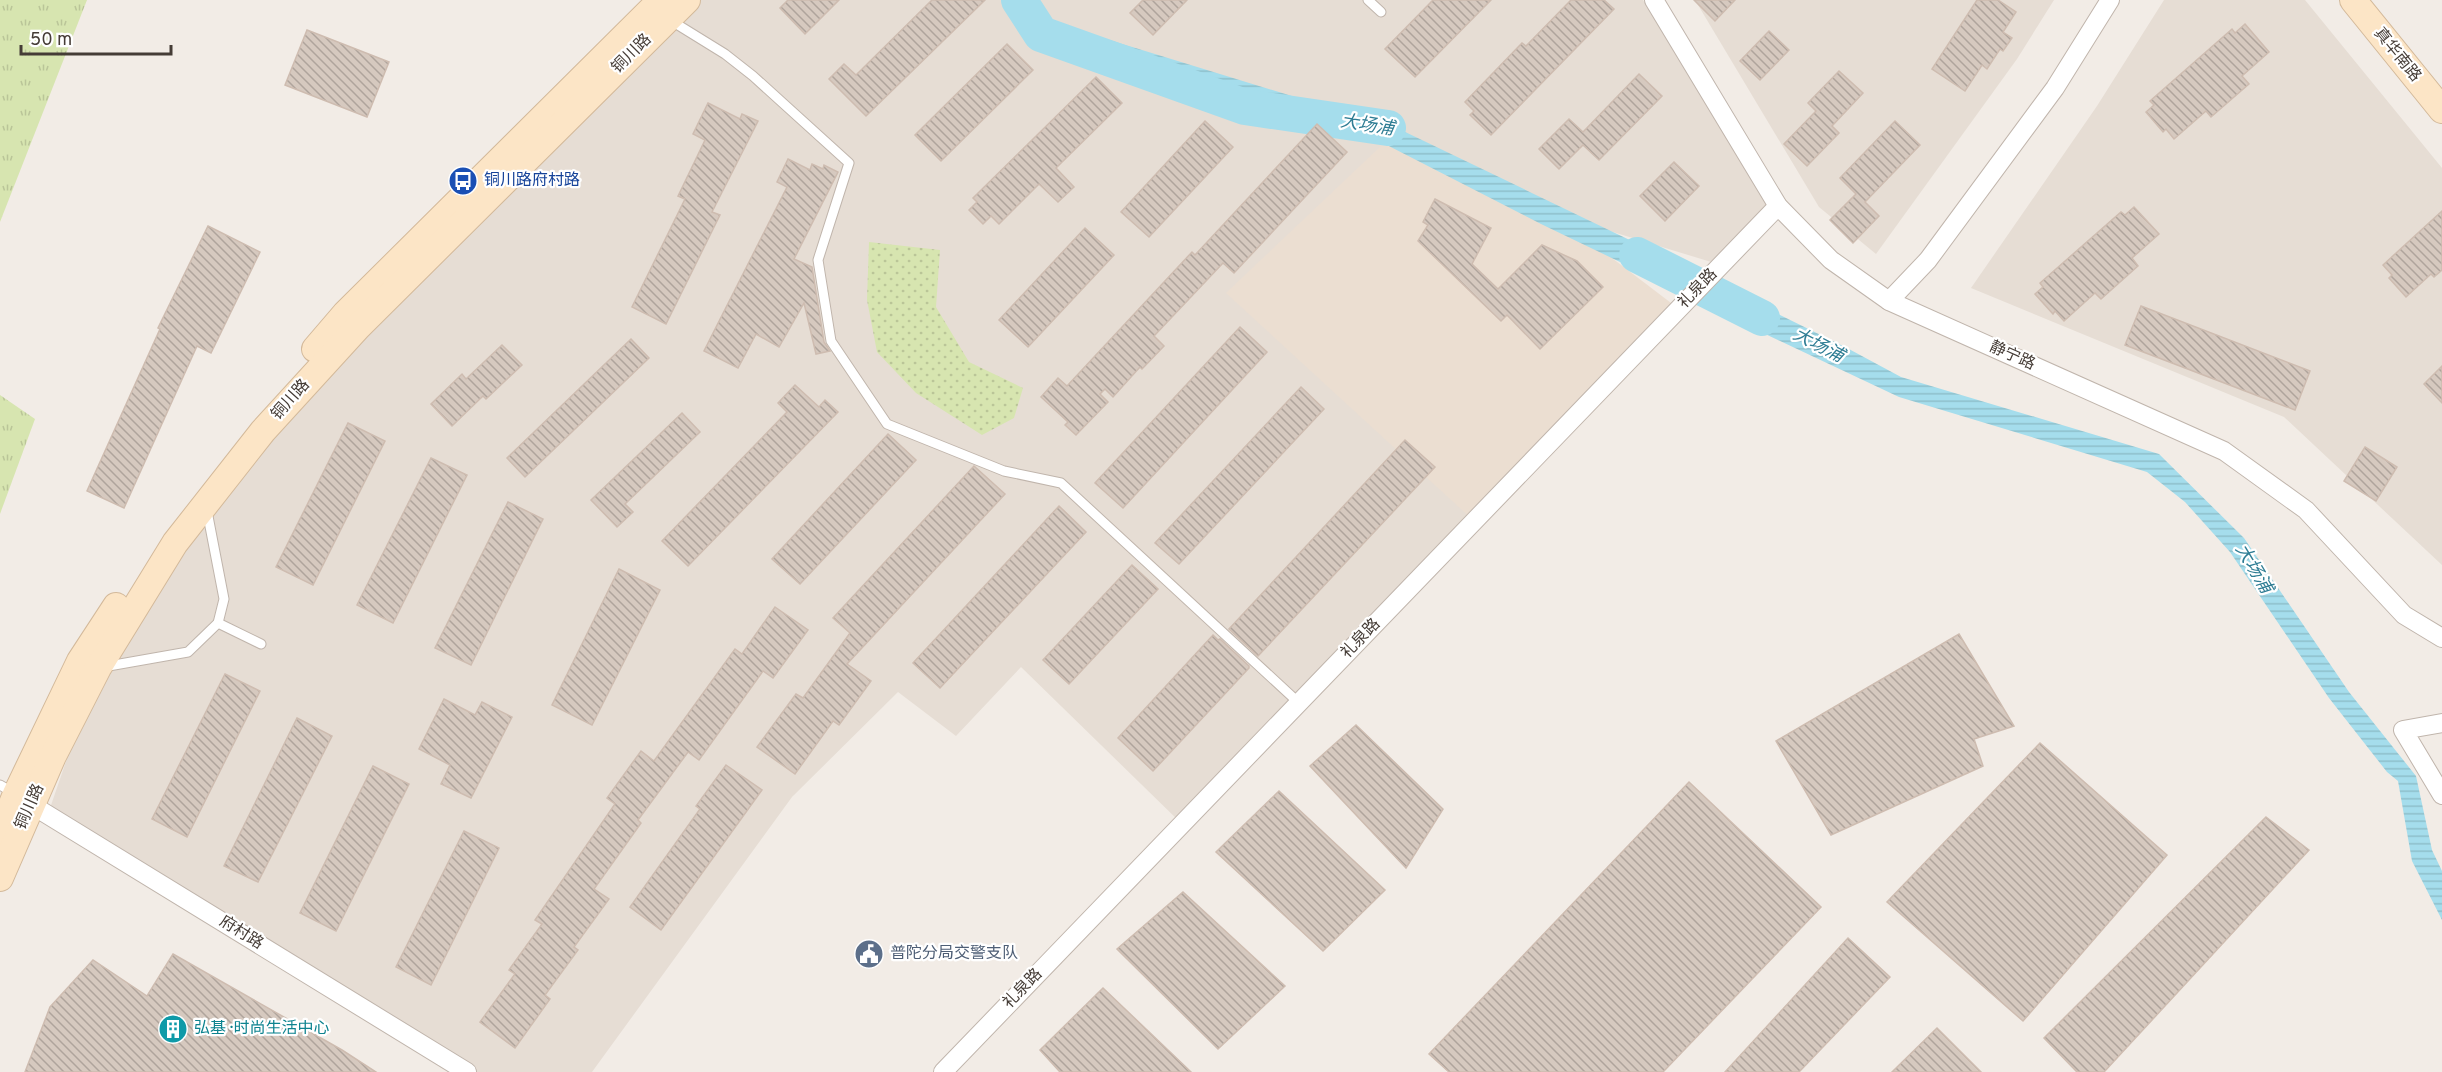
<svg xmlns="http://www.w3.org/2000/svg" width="2442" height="1072" viewBox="0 0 2442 1072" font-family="Overpass,'Noto Sans SC',sans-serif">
<defs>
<pattern id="grass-dots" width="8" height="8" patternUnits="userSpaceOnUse" patternTransform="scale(1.5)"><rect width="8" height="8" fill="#d7e5b0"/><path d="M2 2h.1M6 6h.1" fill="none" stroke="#bac598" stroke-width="1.8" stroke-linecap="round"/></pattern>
<pattern id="park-tufts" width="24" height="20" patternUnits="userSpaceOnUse" patternTransform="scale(1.5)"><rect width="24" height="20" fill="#d7e5b0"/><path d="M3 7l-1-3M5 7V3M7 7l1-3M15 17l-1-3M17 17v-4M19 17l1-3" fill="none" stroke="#bac598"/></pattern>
<pattern id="water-rules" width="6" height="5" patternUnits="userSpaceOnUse" patternTransform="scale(1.5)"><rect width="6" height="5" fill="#a5ddec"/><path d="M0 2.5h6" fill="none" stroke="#8fbfcb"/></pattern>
<pattern id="building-back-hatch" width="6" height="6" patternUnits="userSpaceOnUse" patternTransform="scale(1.5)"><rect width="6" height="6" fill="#d6c9bf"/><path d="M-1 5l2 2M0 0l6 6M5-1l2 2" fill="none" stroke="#afa49c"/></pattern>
</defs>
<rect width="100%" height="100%" fill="#f2ece6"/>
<g fill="#e6ddd4">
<polygon points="689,0 1643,0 1778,206 1721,265 1554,214 1474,521 1182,824 1021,667 956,736 898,692 792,797 592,1072 467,1072 48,814 98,668 304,386"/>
<polygon points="1695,0 2054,0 2017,59 1876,254 1819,207"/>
<polygon points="2164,0 2305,0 2442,168 2442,565 2284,417 1971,288 2097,106"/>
</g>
<polygon fill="#ebded1" points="1399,129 1554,214 1679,309 1474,521 1226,293"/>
<polygon fill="url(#grass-dots)" points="869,242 940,250 936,307 969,362 1023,388 1014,418 982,435 916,393 877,352 867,300"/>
<g fill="url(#park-tufts)">
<polygon points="0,0 87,0 0,222"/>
<polygon points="0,395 35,419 0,514"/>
</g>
<g fill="url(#water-rules)">
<polygon points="1005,0 1027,0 1051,22 1399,129 1690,269 1672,287 1541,224 1340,121 1245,107 1041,34"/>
<polygon points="1725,288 1847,348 1901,377 2159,454 2244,538 2349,692 2416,776 2432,850 2442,871 2442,920 2412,861 2398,781 2387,772 2329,698 2230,552 2185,502 2147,472 1899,397 1706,306"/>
</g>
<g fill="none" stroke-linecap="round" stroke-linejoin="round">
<g stroke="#a5ddec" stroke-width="36">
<polyline points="1019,0 1041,34 1245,107 1388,128"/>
<polyline points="1637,255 1762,318"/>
</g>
</g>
<g fill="url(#building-back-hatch)" stroke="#cebcb0" stroke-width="1.5">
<polygon points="788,0 839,0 805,34 780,8"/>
<polygon points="932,0 985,0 866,116 829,79 844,64 856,75"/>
<polygon points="1143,0 1187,0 1153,35 1130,13"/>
<polygon points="1433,0 1491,0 1415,77 1385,49"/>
<polygon points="1571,0 1604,0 1614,9 1491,135 1470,115 1474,111 1465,102 1522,43 1526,46"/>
<polygon points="1694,0 1735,0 1715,21"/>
<polygon points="1977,0 1998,0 2016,12 2003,32 2012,38 2003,51 2000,49 1987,69 1982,65 1965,91 1932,69"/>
<polygon points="2245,24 2269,52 2242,76 2249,84 2211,117 2206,111 2174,139 2166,129 2163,132 2146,112 2154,105 2150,101 2232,29 2235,33"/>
<polygon points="307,30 389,62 367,117 285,85"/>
<polygon points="1769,31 1789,50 1760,80 1740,61"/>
<polygon points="1007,44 1033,70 941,161 915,135"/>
<polygon points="1839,71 1863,93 1832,126 1839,133 1807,166 1784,144 1816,111 1808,103"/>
<polygon points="1639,74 1662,96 1599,160 1583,145 1559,169 1539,149 1569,119 1583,132"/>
<polygon points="1096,77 1122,103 1056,168 1074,187 1058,202 1039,184 999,224 991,216 983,224 969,210 977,202 973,198"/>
<polygon points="708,103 740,119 742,114 758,121 712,212 720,215 666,324 632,307 685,199 678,196 705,140 693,134"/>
<polygon points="1205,121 1233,147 1149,237 1121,212"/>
<polygon points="1895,121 1920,145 1865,202 1879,216 1853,243 1830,220 1856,194 1840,178"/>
<polygon points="1317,124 1347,152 1234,273 1223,263 1154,336 1164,346 1142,369 1140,367 1113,397 1105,389 1100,394 1108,402 1076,435 1065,425 1068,422 1041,397 1058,378 1067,386 1192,252 1195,255"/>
<polygon points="788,159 810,170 812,164 823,169 824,165 838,172 794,259 812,267 824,342 830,351 816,354 804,303 779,347 756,334 738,368 704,351 787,187 777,182"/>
<polygon points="1674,162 1699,186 1665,221 1640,196"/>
<polygon points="1435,199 1491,228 1472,264 1498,289 1542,245 1577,261 1603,287 1540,349 1507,315 1501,321 1418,241 1428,225 1423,222"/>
<polygon points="2134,207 2159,234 2132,258 2138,266 2101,299 2095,293 2064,321 2055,311 2053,314 2035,294 2043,287 2040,283 2121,212 2125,215"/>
<polygon points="2442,211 2442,270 2434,277 2431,274 2406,297 2389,278 2392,275 2383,265"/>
<polygon points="208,226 260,252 211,353 197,346 124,508 87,491 160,329 158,328"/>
<polygon points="1085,228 1114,255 1028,347 999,320"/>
<polygon points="2141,306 2310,371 2295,410 2125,345"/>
<polygon points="1240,327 1267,352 1123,508 1095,483"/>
<polygon points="631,339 649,358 525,477 507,458"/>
<polygon points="502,345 522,365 486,399 483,396 452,426 431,404 462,374 466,379"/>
<polygon points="2442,366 2442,403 2424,384"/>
<polygon points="795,385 819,407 825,400 838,412 688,566 662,541 787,412 778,403"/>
<polygon points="1301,387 1324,409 1179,564 1155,543"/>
<polygon points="682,413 700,432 625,504 633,512 617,527 591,500"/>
<polygon points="348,423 385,441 313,585 276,567"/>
<polygon points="888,434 916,460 800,584 772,559"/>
<polygon points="1405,440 1435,467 1258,656 1229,629"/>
<polygon points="2365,447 2397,467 2376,501 2344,481"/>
<polygon points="431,458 467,475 393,623 357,605"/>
<polygon points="974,466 1005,494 847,664 871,681 839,725 833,721 795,774 757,747 796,694 803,698 850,633 833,618"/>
<polygon points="508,502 543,519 471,665 435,648"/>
<polygon points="1059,506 1086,532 940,688 913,663"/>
<polygon points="1132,565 1158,589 1069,684 1043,660"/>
<polygon points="619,569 660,590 592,725 552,705"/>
<polygon points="775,607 808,630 773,678 763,671 699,760 688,752 638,820 641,823 594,889 609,899 574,947 578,950 545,995 550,999 515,1048 480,1022 515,974 509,970 542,924 535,920 615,804 607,798 641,751 654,761 735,649 742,654"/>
<polygon points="1959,634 2014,726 1974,739 1983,766 1831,835 1776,741"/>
<polygon points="1213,635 1218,640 1220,639 1249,666 1249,668 1153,771 1118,738"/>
<polygon points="225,674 260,691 187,837 152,819"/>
<polygon points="444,699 475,715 482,702 512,717 471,798 441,784 450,765 419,749"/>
<polygon points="297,718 332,736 258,882 224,866"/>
<polygon points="1356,725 1443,809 1406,868 1310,766"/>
<polygon points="2040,743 2167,855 2023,1021 1887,902"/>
<polygon points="726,765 762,790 661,930 630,907 700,809 696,806"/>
<polygon points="373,766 409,784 336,931 300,913"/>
<polygon points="1689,782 1821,907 1663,1072 1449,1072 1429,1054"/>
<polygon points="1279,791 1385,890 1323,951 1216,852"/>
<polygon points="2266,817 2309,850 2104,1072 2077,1072 2044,1038"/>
<polygon points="464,831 499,848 431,985 396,967"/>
<polygon points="1183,892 1285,986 1218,1049 1117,949"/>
<polygon points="1848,938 1890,977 1799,1072 1725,1072"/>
<polygon points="173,954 342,1050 376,1072 25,1072 50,1007 93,960 147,996"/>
<polygon points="1103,988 1191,1072 1060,1072 1040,1050"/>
<polygon points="1937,1028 1981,1072 1892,1072"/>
</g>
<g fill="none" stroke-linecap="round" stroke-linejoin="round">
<g stroke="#c0b5ac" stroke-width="11">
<g id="service">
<polyline points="1368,0 1381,12"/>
<polyline points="670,20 725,54 753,76 849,163 818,260 831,341 887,424 1004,471 1061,483 1299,703"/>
<polyline points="218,623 261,644"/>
<polyline points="103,667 188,652 218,623 224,599 207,511"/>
<polyline points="0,785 14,793"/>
</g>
</g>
<g stroke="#c0b5ac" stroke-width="20">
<g id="minor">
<polyline points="1654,0 1778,206 1831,260 1889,301 2224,451 2306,510 2404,615 2442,638"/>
<polyline points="1889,301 1928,260 2055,88 2110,0"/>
<polyline points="2442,723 2403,730 2442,795"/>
<polyline points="22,799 467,1072"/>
<polyline points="943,1072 1778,206"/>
</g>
</g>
<g stroke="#d3b99a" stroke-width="28">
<g id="secondary">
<polyline points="2353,0 2442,110"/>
<polyline points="315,349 345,314 661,0"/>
<polyline points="0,833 16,794 80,661 116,606"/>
<polyline points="0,878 53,756 98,668 175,543 263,431 358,327 687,0"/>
</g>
</g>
<use href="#service" stroke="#fff" stroke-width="9"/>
<use href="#minor" stroke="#fff" stroke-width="18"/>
<use href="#secondary" stroke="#fce5c6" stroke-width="26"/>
</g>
<defs>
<g id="bus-disc" transform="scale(1.5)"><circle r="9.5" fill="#1a4fb4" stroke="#fff"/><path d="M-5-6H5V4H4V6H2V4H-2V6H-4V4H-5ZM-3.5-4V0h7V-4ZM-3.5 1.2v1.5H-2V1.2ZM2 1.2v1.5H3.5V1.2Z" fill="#fff"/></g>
<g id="civic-disc" transform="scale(1.5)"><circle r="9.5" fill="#5c6f8a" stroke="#fff"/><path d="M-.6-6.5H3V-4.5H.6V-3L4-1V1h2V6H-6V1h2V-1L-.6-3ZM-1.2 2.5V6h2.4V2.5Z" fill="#fff"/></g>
<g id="building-disc" transform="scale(1.5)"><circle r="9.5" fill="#0f9aa8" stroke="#fff"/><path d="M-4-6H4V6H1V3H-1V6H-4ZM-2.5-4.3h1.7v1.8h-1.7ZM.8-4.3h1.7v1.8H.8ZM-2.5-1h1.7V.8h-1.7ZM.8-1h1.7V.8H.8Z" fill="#fff"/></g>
</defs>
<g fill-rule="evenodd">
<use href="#bus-disc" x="463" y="181"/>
<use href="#civic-disc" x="869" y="954"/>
<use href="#building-disc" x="173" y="1029"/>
</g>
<g text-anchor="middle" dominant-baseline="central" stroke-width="4.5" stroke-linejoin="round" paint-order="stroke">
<g font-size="16" fill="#453c36" stroke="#fff">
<text transform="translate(632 54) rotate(-45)">铜川路</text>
<text transform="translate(2397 55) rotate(51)">真华南路</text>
<text transform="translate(1698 289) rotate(-46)">礼泉路</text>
<text transform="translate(2012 356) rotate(24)">静宁路</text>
<text transform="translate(291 400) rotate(-48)">铜川路</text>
<text transform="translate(1361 639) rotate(-46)">礼泉路</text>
<text transform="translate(30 807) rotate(-66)">铜川路</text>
<text transform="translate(241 933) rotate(32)">府村路</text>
<text transform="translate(1023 989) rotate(-46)">礼泉路</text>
</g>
<g font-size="16" fill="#164399" stroke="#fff" text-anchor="start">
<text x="484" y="181">铜川路府村路</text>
</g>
<g font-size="16" fill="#4e5e75" stroke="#fff" text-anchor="start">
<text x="890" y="954">普陀分局交警支队</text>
</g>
<g font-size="16" fill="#0d838f" stroke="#fff" text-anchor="start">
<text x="194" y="1029">弘基 · 时尚生活中心</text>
</g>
<g font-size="18" font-style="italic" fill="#2f7d94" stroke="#fff">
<text transform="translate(1367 126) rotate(9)">大场浦</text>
<text transform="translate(1818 346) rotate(27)">大场浦</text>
<text transform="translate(2253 569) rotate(59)">大场浦</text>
</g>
</g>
<path d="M21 45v9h150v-9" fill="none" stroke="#453c36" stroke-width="3"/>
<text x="30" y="45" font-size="18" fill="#453c36" stroke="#ffffff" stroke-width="4.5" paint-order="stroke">50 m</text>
</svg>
